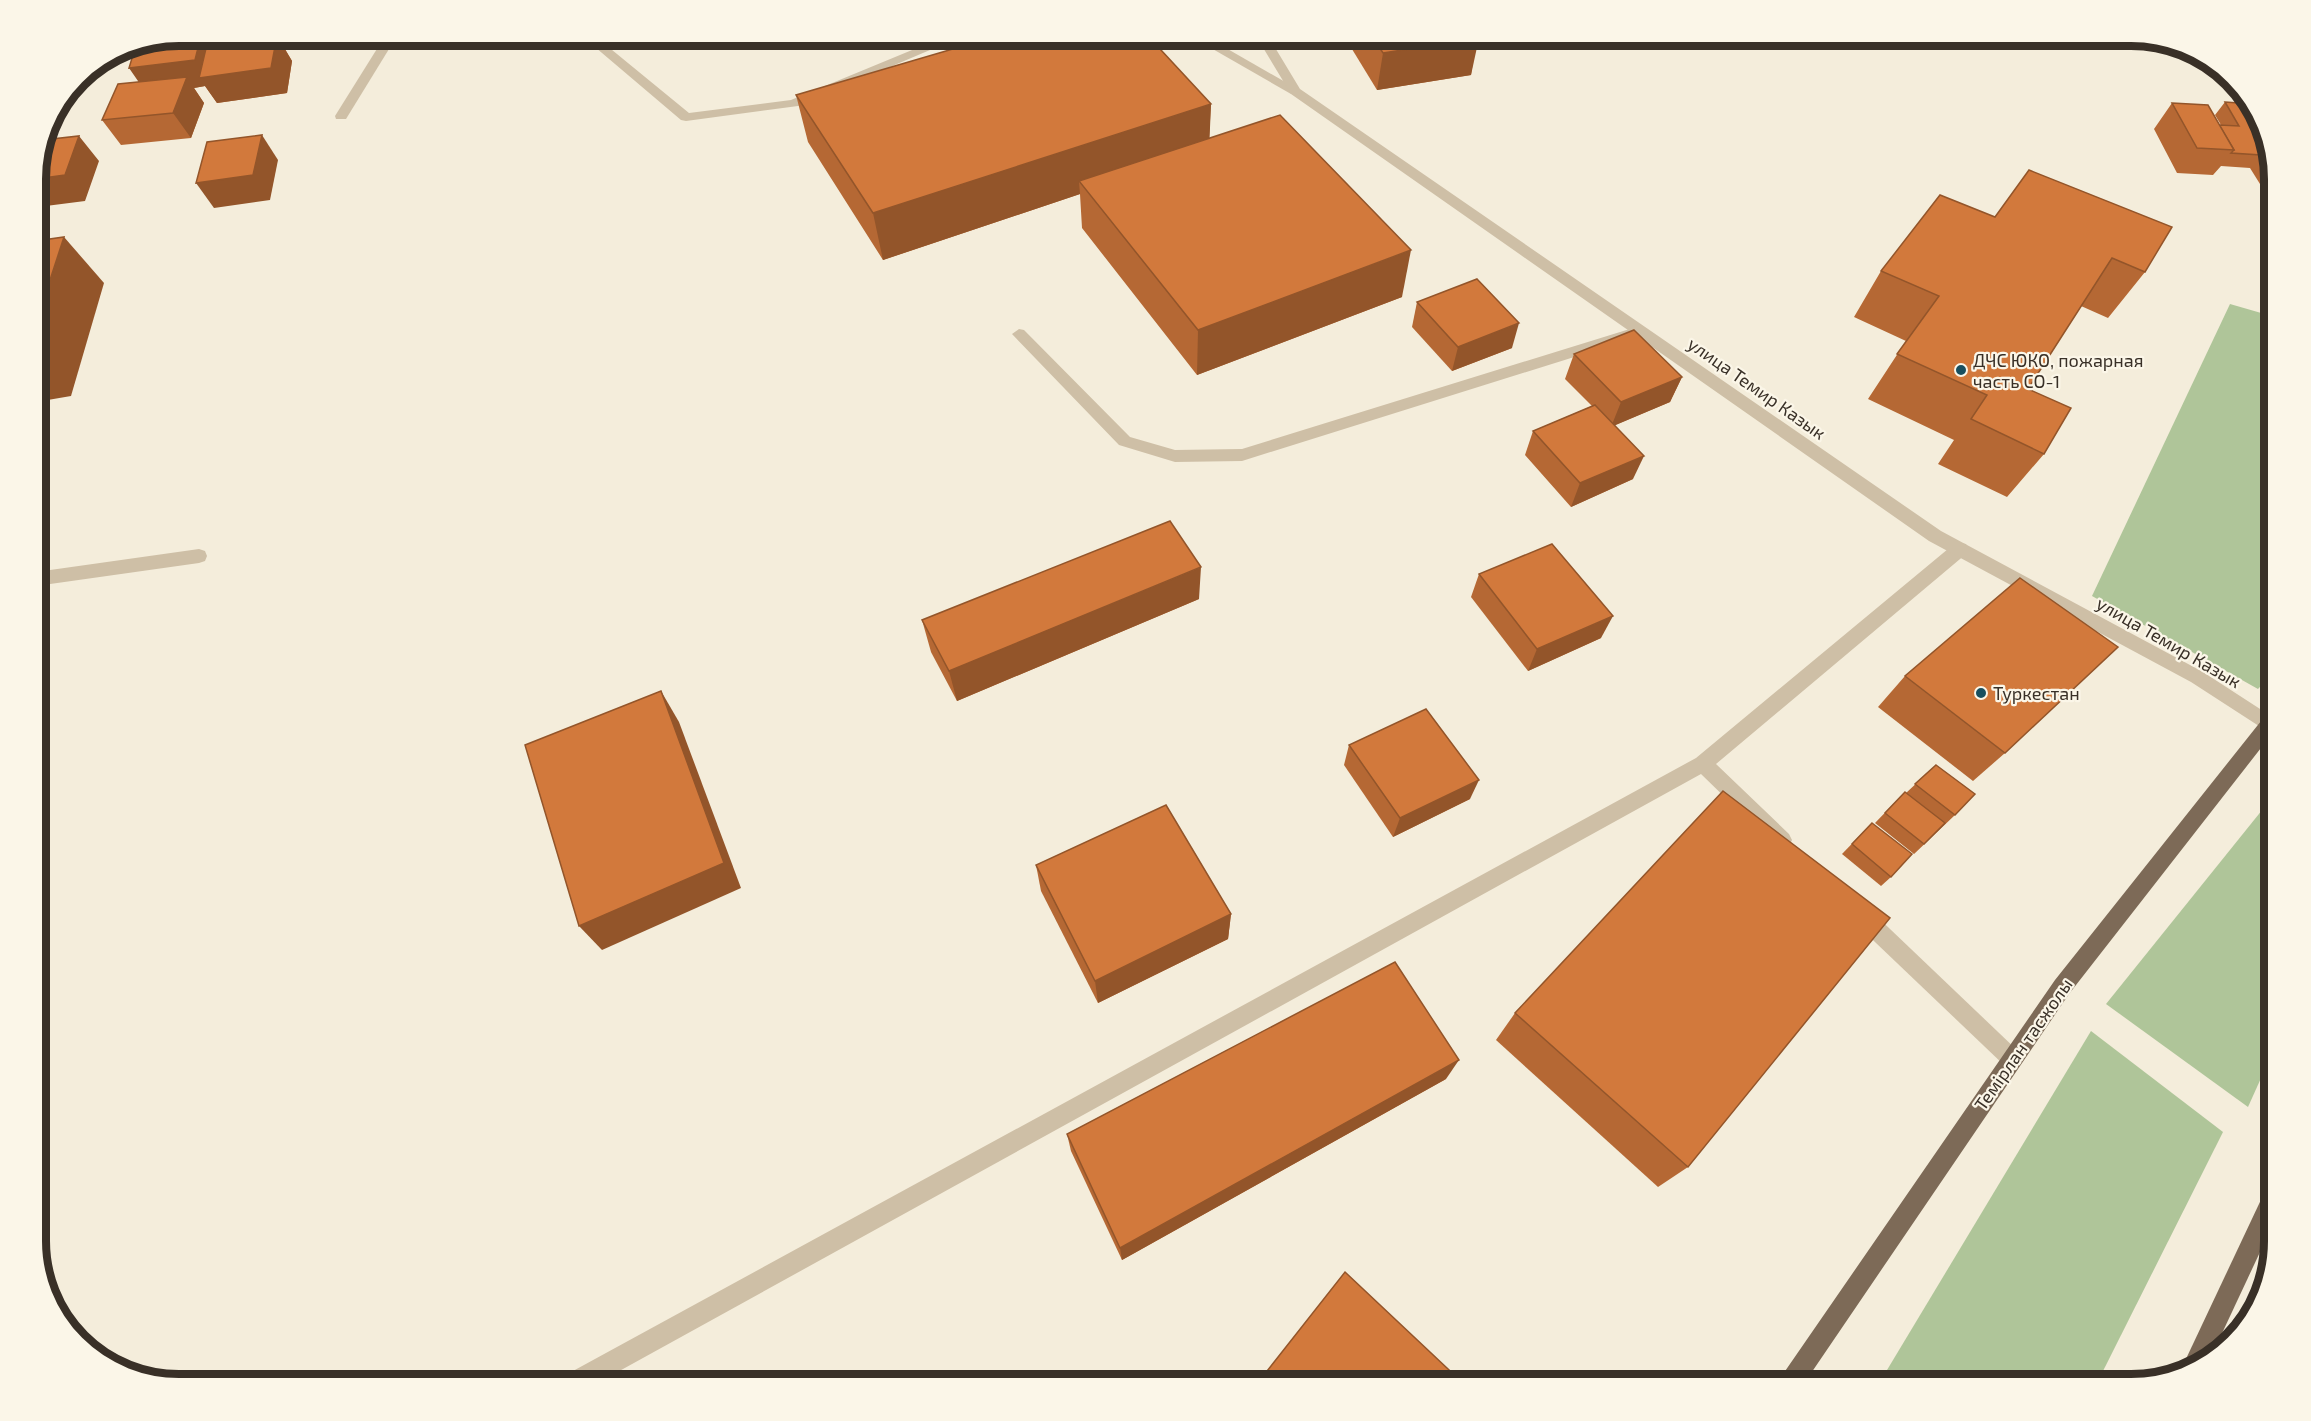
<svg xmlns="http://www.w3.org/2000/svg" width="2311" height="1421" viewBox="0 0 2311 1421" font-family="'Exo 2',sans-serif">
<rect width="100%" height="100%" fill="#f4eddb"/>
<g fill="#afc599">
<polygon points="2230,304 2275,317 2275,671 2258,689 2092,596"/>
<polygon points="2275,794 2275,1047 2248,1107 2106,1004"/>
<polygon points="2091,1031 2223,1132 2096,1385 1878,1385"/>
</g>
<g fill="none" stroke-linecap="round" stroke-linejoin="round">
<g fill="#cebfa6" fill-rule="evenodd">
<polygon points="582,36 595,36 689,113 791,100 946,36 963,36 798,106 686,121 681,120"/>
<polygon points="1190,36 1205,36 1301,91 1299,94 1291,94"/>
<polygon points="1633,328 1638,329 1640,333 1638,337 1242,461 1175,462 1119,445 1012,334 1019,329 1024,330 1130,437 1175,450 1242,449"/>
<polygon points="1960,543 1966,544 1968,549 1966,554 1716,764 1789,834 1792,840 1789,846 1782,849 1775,846 1701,774 594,1385 558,1385 562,1377 1696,758 1954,544"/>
<polygon points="1861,906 1868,908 2019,1052 2023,1059 2019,1066 2012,1069 2005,1066 1854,922 1851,915 1854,908"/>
</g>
<g fill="#cebfa6" fill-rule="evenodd">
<polygon points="385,36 397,36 346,119 336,119 335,116"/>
<polygon points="1256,36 1268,36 1300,89 1941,531 2203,672 2274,718 2274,728 2268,731 2262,728 2191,682 1929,541 1291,94"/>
<polygon points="199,549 205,551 207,556 205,561 199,563 36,586 36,572"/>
</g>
<g fill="#7d6a57" fill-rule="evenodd">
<polygon points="2275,708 2275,730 2069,994 1803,1385 1777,1385 1781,1377 2055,980 2269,711"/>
<polygon points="2275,1184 2275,1220 2210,1359 2203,1366 2182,1372 2185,1361 2267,1187"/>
</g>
</g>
<g fill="#b56834">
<polygon points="179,36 223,36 221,43 269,36 293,36 278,37 292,61 287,93 217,103 205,86 194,88 204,103 191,138 121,145 102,120 138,82"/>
<polygon points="1344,36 1477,36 1471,75 1377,90"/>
<polygon points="796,95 1211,104 1209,138 1402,297 1197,375 1082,228 1080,194 883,260 808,142"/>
<polygon points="2225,102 2275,170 2275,193 2265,192 2250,168 2221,166 2213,175 2177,173 2154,129 2172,103 2221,125 2215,115"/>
<polygon points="2029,170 2145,272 2108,318 2081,306 2028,389 2044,454 2007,497 1938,464 1954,440 1868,399 1906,341 1854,317 1881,271 1995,217"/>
<polygon points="1417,302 1512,348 1452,371 1412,327"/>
<polygon points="1574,354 1682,377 1670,402 1615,425 1633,479 1571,507 1525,455 1533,431 1592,406 1565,379"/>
<polygon points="1479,574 1601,638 1528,671 1471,597"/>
<polygon points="1199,599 957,701 931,652 922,620"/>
<polygon points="1905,676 2005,753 1973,781 1878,707"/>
<polygon points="1349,745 1470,799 1393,837 1344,765"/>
<polygon points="1936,765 1955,815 1914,854 1875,823 1905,792 1906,793"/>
<polygon points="1872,823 1891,877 1881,886 1842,854"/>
<polygon points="1036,865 1231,914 1228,939 1098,1003 1041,891"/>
<polygon points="1515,1013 1688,1167 1658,1187 1496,1040"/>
<polygon points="1446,1079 1122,1260 1071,1151 1067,1134"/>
</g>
<g fill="#93552a">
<polygon points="179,36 223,36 220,47 277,36 292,61 287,93 217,103 205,86 194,88 204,103 191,138 173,113 147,94 129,68"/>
<polygon points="1479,38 1471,75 1377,90 1383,53"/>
<polygon points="1211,104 1209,151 1079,181 1080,194 883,260 873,213"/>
<polygon points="262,135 278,160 270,200 214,208 196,183"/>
<polygon points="79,136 99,161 85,201 38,207 49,220 36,251 36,179"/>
<polygon points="64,237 104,283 71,396 36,402 36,323"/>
<polygon points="1411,250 1402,297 1197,375 1198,330"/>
<polygon points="1519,323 1512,348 1452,371 1458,347"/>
<polygon points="1682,377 1670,402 1611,427 1621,402"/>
<polygon points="1644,456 1633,479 1571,507 1580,483"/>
<polygon points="1201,567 1199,599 957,701 949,671"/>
<polygon points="1613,616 1601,638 1528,671 1537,649"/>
<polygon points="661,691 679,722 741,888 602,950 579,926"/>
<polygon points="1479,780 1470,799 1393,837 1400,818"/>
<polygon points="1231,914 1228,939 1098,1003 1095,981"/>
<polygon points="1459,1060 1446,1079 1122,1260 1120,1248"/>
</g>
<g fill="#d2793c" stroke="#93552a" stroke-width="1.5">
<polygon points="179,36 201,36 195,60 129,68 136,45"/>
<polygon points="269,36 277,36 271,68 199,78 207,44"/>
<polygon points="997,36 1148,36 1211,104 873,213 796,95"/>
<polygon points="1372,36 1477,36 1479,38 1383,53"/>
<polygon points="187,77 173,113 102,120 118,84"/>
<polygon points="2225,102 2252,104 2256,107 2275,170 2275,177 2261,155 2231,153 2234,150 2219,125 2239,126"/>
<polygon points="2172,103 2208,105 2234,150 2197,148"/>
<polygon points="1280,115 1411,250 1198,330 1079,181"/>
<polygon points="262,135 253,175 196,183 207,142"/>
<polygon points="79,136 65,175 36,179 36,170 43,140"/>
<polygon points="2029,170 2172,227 2145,272 2112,258 2028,389 2071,408 2044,454 1971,419 1987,395 1897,354 1939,296 1881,271 1940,195 1995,217"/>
<polygon points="64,237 36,323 36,241"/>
<polygon points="1477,279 1519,323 1458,347 1417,302"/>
<polygon points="1634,330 1682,377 1621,402 1574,354"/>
<polygon points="1595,405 1644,456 1580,483 1533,431"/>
<polygon points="1170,521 1201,567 949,671 922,620"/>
<polygon points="1552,544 1613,616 1537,649 1479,574"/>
<polygon points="2020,578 2118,647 2005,753 1905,676"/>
<polygon points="661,691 724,863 579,926 525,745"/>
<polygon points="1426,709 1479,780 1400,818 1349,745"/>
<polygon points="1936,765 1975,794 1955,815 1915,784"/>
<polygon points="1723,791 1890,918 1688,1167 1515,1013"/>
<polygon points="1905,792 1945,823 1924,844 1885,813"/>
<polygon points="1166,805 1231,914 1095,981 1036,865"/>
<polygon points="1872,823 1912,854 1891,877 1852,844"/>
<polygon points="1395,962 1459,1060 1120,1248 1067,1134"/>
<polygon points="1345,1272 1465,1385 1256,1385"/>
</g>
<g fill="#184f5f" stroke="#fbf6e8" stroke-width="2">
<circle cx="1961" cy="370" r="6"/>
<circle cx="1981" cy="693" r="6"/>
</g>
<g text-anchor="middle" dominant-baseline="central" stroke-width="4.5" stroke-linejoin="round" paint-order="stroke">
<g font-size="18" fill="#393027" stroke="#fbf6e8" text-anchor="start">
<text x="1973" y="360">ДЧС ЮКО, пожарная<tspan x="1973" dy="21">часть СО-1</tspan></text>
<text x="1993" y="693">Туркестан</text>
</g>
<g font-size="18" fill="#393027" stroke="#fbf6e8">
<text transform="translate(1757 388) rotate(35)">улица Темир Казык</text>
<text transform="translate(2169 642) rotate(30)">улица Темир Казык</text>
<text transform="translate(2023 1044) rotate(-55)">Темірлан тасжолы</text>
</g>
</g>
<path d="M0 0H2311V1421H0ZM179 46H2131A133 133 0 0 1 2264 179V1241A133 133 0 0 1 2131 1374H179A133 133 0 0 1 46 1241V179A133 133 0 0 1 179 46Z" fill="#fbf6e8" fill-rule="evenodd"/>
<path fill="none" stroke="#393027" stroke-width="8" d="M179 46H2131A133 133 0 0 1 2264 179V1241A133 133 0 0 1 2131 1374H179A133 133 0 0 1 46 1241V179A133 133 0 0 1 179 46Z"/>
</svg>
